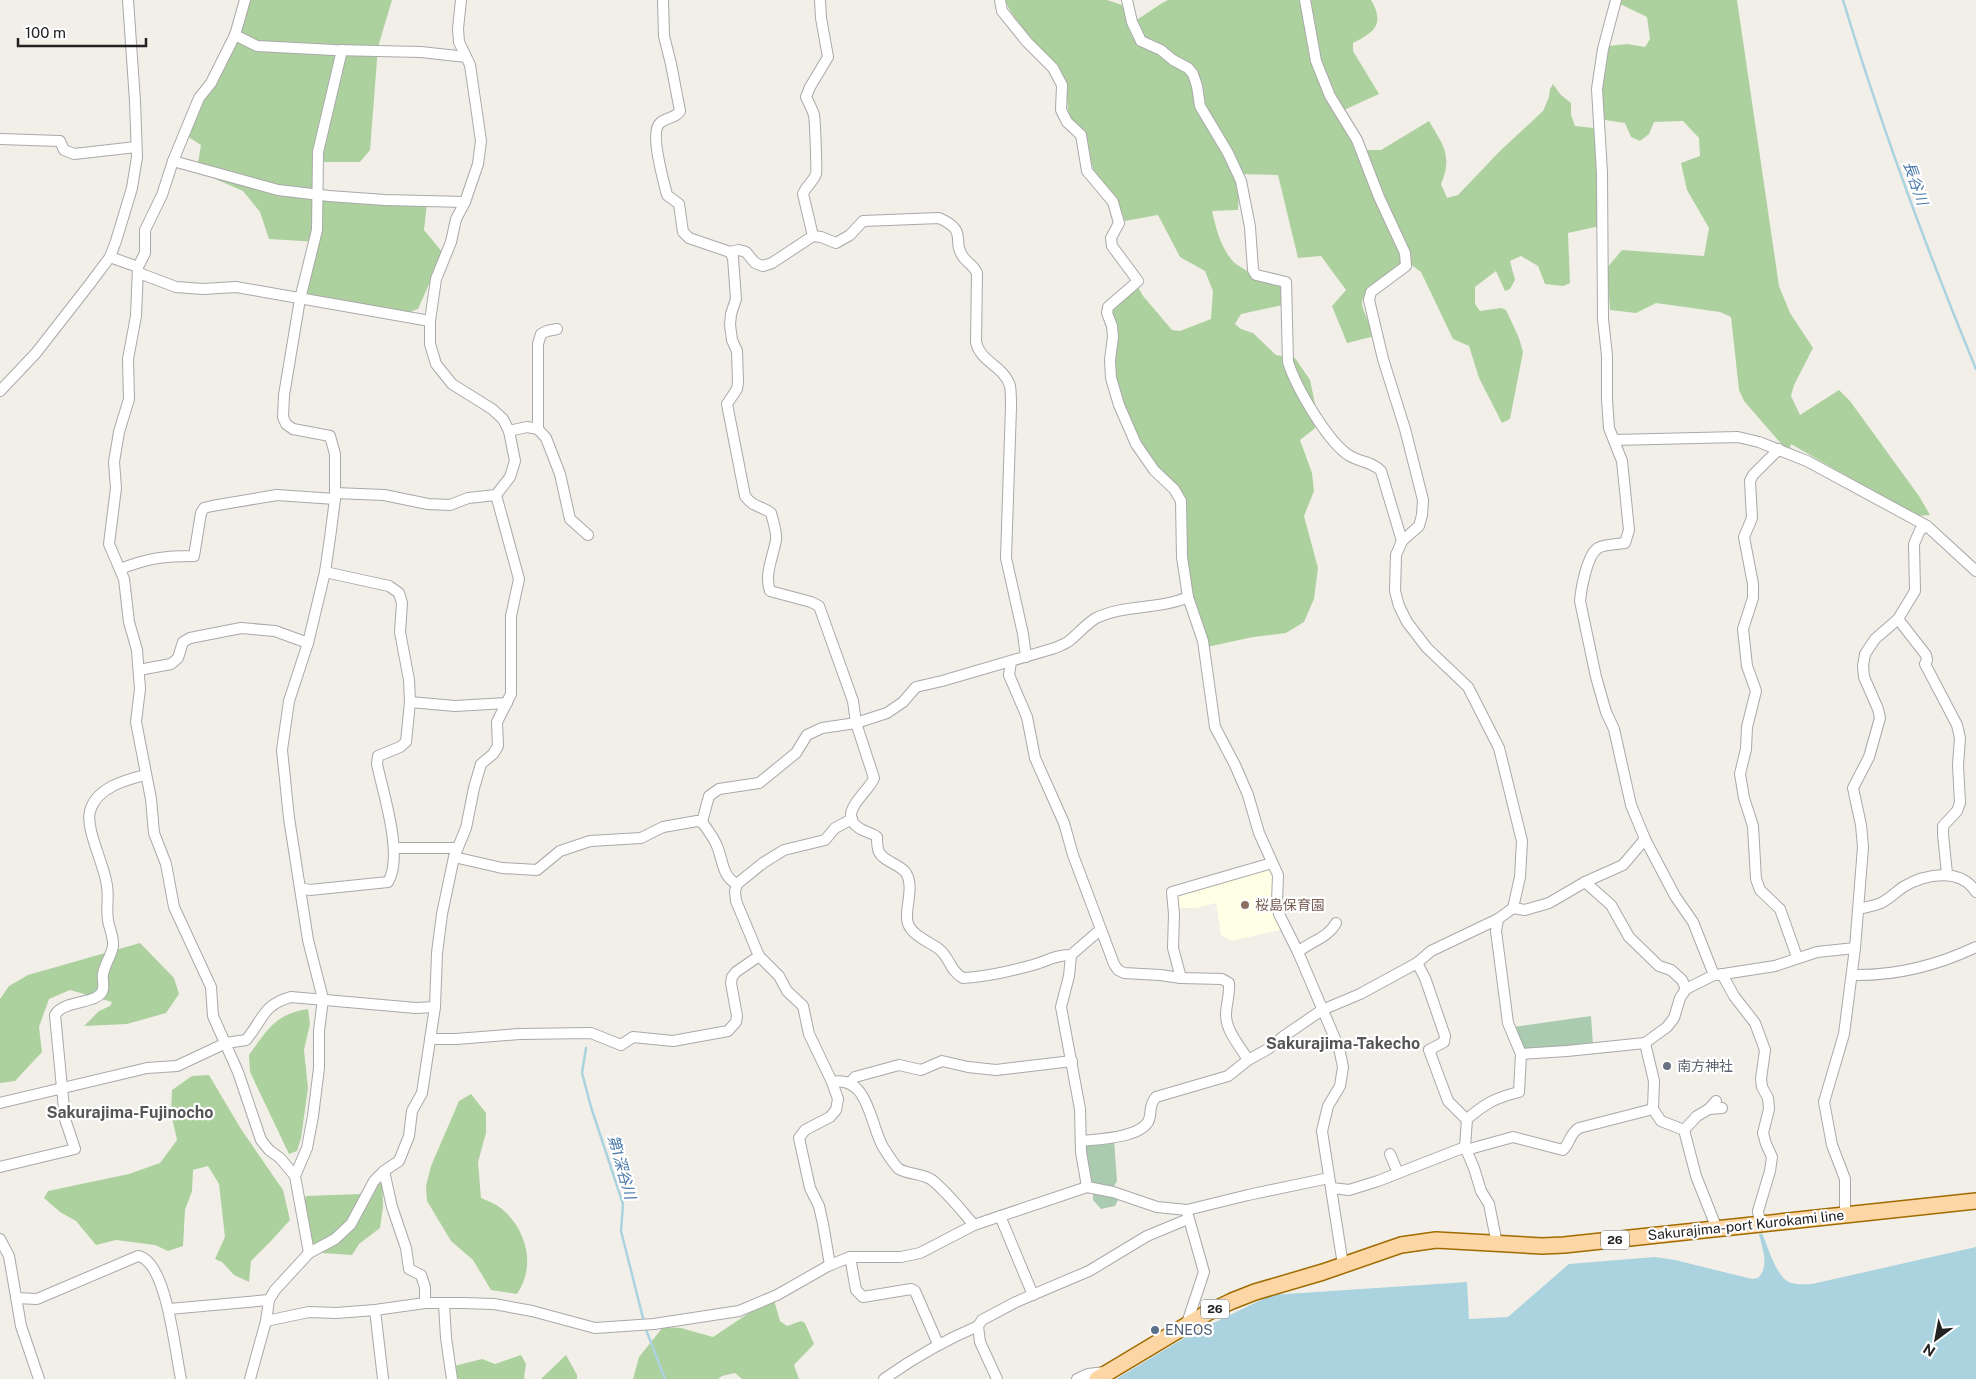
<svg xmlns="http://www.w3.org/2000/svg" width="1976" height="1379" viewBox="0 0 1976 1379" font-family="'Public Sans','Noto Sans JP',sans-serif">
<rect width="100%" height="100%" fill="#f2efe9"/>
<polygon fill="#ffffe5" points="1271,867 1284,929 1231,941 1221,935 1216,903 1196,908 1177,908 1176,894"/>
<g fill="#add19e">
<polygon points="250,0 392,0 378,47 370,150 360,162 313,162 314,198 427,203 424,230 443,253 418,309 407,313 309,296 306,292 317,242 269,239 260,212 243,191 213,178 198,163 201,145 187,136 198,107 235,44 242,29"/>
<path d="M1005,0h102l15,5 5,11 9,4c11,-6 20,-14 32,-20h203c14,24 4,32 -18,43v8l26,43 -35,16 21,40h16l48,-29c14,24 24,35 12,63l6,14 11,-3 41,-43 44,-41 6,-14 1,-8 3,-5 8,11 10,8v12l4,11 19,2 6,98 -32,7 2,50 -7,3 -18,-2 -7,-18 -17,-10 -11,5 5,19 -5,9 -5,2 -9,-20 -21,16v17l5,7 21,-3 5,2 13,28 4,14 -13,67 -8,4 -23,-45 -10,-32 -16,-7 -32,-67 -12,-9c-12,6 -47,25 -47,40 0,7 10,25 13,33l-28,7 -15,-37 14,-16 -25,-34 -23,2 -20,-83 -42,-1 3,18 -1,18 -26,1c4,17 8,34 19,48 8,10 15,7 23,21l24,4 5,3v18l-42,9 -6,10 6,5 12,4 23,22 19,3 15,22 9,43 -5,6 -14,11 12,33 2,18 -10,25 14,52 -4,31 -10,23 -18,11 -33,4 -46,10 -16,-59 -5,-31 1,-54 -11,-16 -24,-24 -28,-52 -9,-32 1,-56 -4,-12 26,-24 5,9 29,34 8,1 31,-12 2,-28 -8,-20 -25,-14 -22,-42 -33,6 -8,-22 -23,-27 -10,-40 -15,-13 -4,-39 -14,-22 -19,-16 -23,-33z"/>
<polygon points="1619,0 1737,0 1779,286 1790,313 1813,348 1794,385 1791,396 1800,415 1839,390 1850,401 1919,496 1930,515 1916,516 1791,444 1789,453 1744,401 1739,390 1731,317 1720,312 1656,303 1636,313 1610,310 1607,268 1622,250 1704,256 1709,228 1687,190 1681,163 1700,156 1699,138 1683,121 1654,122 1649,134 1640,141 1631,137 1625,123 1605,120 1600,88 1609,46 1627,44 1645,47 1650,39 1647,17 1620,4"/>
<polygon points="140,943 174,978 179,994 166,1013 127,1024 84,1026 99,1011 110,1006 112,1002 70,990 49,999 39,1027 42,1052 15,1081 0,1083 0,999 9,986 28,975"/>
<path d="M308,1009l2,15 -6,26 4,38 -7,50 -4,13 -8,3 -39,-82 -1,-17c18,-25 26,-41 59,-46z"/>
<polygon points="209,1075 241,1129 283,1190 290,1220 271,1241 251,1261 249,1282 234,1275 222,1262 215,1259 225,1237 219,1184 208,1166 193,1170 192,1191 185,1210 183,1246 168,1251 155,1245 116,1240 96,1245 76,1221 60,1212 44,1198 48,1191 129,1174 160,1163 177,1140 171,1113 172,1090 192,1076"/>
<path d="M471,1094l15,19v20l-8,29 3,36c7,3 15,6 21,11 25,21 34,57 15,85l-26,-4 -18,-30 -22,-19 -24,-40 -1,-15 5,-20 28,-65z"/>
<polygon points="382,1175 383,1207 380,1228 359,1244 352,1255 322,1253 312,1244 304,1203 306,1196 360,1194 369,1183"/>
<polygon points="774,1300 780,1321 787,1326 801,1321 805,1323 814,1344 794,1365 799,1379 742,1379 735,1373 722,1376 718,1379 633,1379 639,1357 663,1327 681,1328 713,1337 752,1311"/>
<polygon points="521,1355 526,1364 524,1377 525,1379 455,1379 454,1366 482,1359 495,1364"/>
<polygon points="566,1355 577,1375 577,1379 541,1379"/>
</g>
<g fill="#aacbaf">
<polygon points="1591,1016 1593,1045 1522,1051 1514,1027"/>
<polygon points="1114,1140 1117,1181 1113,1188 1091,1185 1085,1145"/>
<polygon points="1093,1194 1120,1196 1115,1206 1101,1209 1093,1200"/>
</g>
<path fill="#aad3df" d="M1762,1233c6,13 14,46 30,50 6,2 14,1 20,1l164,-37v132h-860l75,-45 80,-39 196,-13 2,37 39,-2 61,-53 86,-7 20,3 77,19 6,-1c12,-12 4,-30 1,-44z"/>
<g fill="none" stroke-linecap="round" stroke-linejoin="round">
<g stroke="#aad3df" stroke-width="2.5">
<path d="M1843,0c38,126 83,248 133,369"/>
<polyline points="586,1048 582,1073 591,1107 623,1204 621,1231 644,1322"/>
<polyline points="645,1327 665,1379"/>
</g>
<g stroke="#a9a9a9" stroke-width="12">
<g id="minor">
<polyline points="245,0 235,35 211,83 199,98 173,161 162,195 145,230 145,253 138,267 136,316 128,359 129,399 119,432 114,462 116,488 109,544 124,579 129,622 137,650 140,689 136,722 151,799 154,833 166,864 174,907 211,987 213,1016 238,1072 261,1140 269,1150 280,1158 295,1176"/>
<path d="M663,0l1,36 7,28 9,47c-5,8 -14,6 -20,12 -11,9 4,59 7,72l12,9 4,28 6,6 41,14 9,-2 7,2 9,11 8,3 9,-3 41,-27 8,1 15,6 14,-8 13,-14 76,-3c31,14 11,22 25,40 5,6 10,8 13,15l-1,69c4,20 28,24 34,44 1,6 1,14 1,21l-5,151 17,76 3,23"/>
<polyline points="1000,0 1002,11 1027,42 1053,68 1062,85 1061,110 1067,122 1081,135 1087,171 1113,202 1119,223 1111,238 1112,246 1138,281 1108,307 1107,313 1112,326 1113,337 1110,360 1111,378 1119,405 1136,444 1154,470 1174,489 1181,501 1182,557 1188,597 1203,641 1215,727 1235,765 1248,795 1259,833 1278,875 1277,902 1279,914 1298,952 1339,1048 1343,1067 1340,1086 1328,1106 1322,1131 1343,1265"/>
<path d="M1127,0l5,22 9,19 20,9 12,10 15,8 5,6 4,12 3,20 28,47 13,28 9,46 3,43 3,5 30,7 2,80c8,25 40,81 62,94 10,6 23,6 31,15l21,70"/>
<path d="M1616,0l-13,49 -6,40 5,84 1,146 4,37v44l2,28 13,33 7,69 -4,13c-7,1 -21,1 -27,5 -11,7 -17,41 -18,53l16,76 10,35 8,17 17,76 14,34 30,57 18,26 21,53 -28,14 -6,9 -6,20 -7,9 -22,16 9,38 -1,28 8,12 23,9 12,46 21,53"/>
<polyline points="235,35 257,46 334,50 421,52 466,57"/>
<polyline points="0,139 60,141 64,150 74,154 136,147"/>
<polyline points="173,161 278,190 329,196 385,200 465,202"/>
<path d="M813,236l-10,-42c3,-8 10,-12 13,-20 1,-3 -1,-54 -2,-59 -2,-6 -5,-12 -8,-18l4,-10 18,-30 -7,-39 -1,-18"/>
<path d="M730,252l3,6 3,41 -5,15 -1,11 2,15 5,11 1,31 -1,7 -10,15 18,92c9,12 15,9 26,17 2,8 6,19 5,27 -3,17 -12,35 -6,51l41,11 8,4 34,95 3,22 18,55c-5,14 -38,35 -15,50 5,4 12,4 18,9 0,4 0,11 2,15 5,10 21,12 27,21 8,13 0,32 1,46 1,15 21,22 32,30 12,10 10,21 24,29 24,-1 48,-7 70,-13 15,-4 21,-10 38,-10l29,-25"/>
<polyline points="110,257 138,267"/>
<polyline points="139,273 176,287 203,289 236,287 430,321"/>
<polyline points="0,391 36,353 89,285 110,257 116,241 132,188 137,157 135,101 128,0"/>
<polyline points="538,429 538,344 541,334 547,331 557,329"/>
<polyline points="509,431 527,427 538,429 546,438 560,474 570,519 588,535"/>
<polyline points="1614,440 1738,437 1759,442 1807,461 1927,526"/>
<polyline points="1779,449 1753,475 1750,481 1752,518 1744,537 1753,584 1753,598 1743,629 1747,666 1756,691 1747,727 1746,749 1740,774 1744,798 1753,826 1756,879 1760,890 1780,909 1797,957"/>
<polyline points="335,493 384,495 428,504 450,505 468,498 496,495 510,477 515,461 509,431 503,419 492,409 452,384 436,364 430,344 430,321 436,279 451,242 456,219 465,202 478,164 481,141 470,65 459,42 458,29 461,0"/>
<path d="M120,569c29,-11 43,-13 74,-13l7,-43 3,-5 8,-2 65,-11 58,4"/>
<polyline points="1898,619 1926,655 1927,660 1925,664 1957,725 1960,738 1958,765 1960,803 1957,811 1943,826 1943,834 1947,874"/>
<path d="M1011,662l-2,13 18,42 8,41 29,65 9,32 41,109 4,6 6,3 36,2 21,3 41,1 7,4c1,12 -3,21 -3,32 0,16 14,31 22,45"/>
<polyline points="139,670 171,664 178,658 183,642 190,638 241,628 275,631 308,643"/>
<polyline points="410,702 455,706 507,703"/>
<polyline points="395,848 458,848"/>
<polyline points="454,857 502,868 537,870 560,851 590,841 641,838 663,827 697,821 702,822"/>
<polyline points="1585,882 1611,905 1629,937 1659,966 1671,970 1682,980 1686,989"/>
<path d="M737,884c-15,-7 -14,-24 -20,-38 -3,-8 -10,-17 -15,-24l7,-26 10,-7 40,-6 37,-30 11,-18 15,-7 34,-5 31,-10 16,-11 13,-15 26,-6 113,-33c4,-2 10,-4 14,-7 9,-7 17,-17 27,-23 29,-14 63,-8 92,-21"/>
<path d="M301,888l9,2 78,-8c16,-26 -5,-89 -11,-118l1,-8 22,-9 6,-5 4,-40 -1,-22 -9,-48 2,-29 -3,-10 -10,-7 -64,-14"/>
<polyline points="1513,908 1525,910 1549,903 1585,882 1623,865 1645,839"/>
<path d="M1859,909c7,-2 15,-3 22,-6 8,-4 15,-11 22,-16 22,-13 57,-20 73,5"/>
<path d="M1298,952c13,-11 30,-14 38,-29"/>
<polyline points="1071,955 1069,976 1061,1007 1080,1109 1081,1152 1087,1187"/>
<polyline points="1417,963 1425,978 1445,1036 1444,1042 1429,1050 1448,1101 1464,1117 1467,1119"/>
<polyline points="1722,974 1734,996 1755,1023 1765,1050 1761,1079 1762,1087 1768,1098 1769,1109 1763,1133 1766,1144 1772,1157 1770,1171 1758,1211 1760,1224"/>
<polyline points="1717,975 1775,966 1817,952 1855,948"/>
<path d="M1852,975c42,1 86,-10 124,-28"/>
<polyline points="1181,978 1173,948 1174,914 1172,892 1272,863"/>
<polyline points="430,1039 456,1039 519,1034 591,1033 621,1045 633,1037 673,1041 728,1031 736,1022 737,1016 731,983 732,977 736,972 759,956"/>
<polyline points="1521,1054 1567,1051 1645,1043"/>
<path d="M832,1082c37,-7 38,43 51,65 4,6 11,18 16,22 10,6 23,4 33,11 15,12 29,30 42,45"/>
<polyline points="850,1083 855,1077 899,1065 921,1070 942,1061 968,1067 996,1070 1072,1061"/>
<path d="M0,1103l147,-35 30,-2 49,-23 20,-3c17,-20 16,-35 45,-43l125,11 19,-1"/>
<polyline points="1709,1109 1722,1108"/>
<polyline points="1684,1130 1697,1116 1709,1109 1716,1101"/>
<path d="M1081,1141c17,-2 57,-3 67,-19 5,-9 -1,-14 8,-25l72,-21 20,-16 20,-11 16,-13 38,-26 38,-16 57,-31 14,-12 67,-32 15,-11 7,-31 2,-36 -23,-93 -31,-61 -41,-39 -20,-26 -8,-16 -4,-15 1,-36 6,-14 17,-15 3,-11 1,-15 -18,-71 -22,-70 -14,-59 2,-8 35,-26 -1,-13 -26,-56 -22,-57 -27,-44 -14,-35 -11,-61"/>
<path d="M1466,1150l47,-13 50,13c7,-7 7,-17 16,-22l74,-19"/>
<polyline points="1390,1154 1398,1173"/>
<path d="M0,1167l75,-18 -10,-30 -10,-104c9,-16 45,-10 48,-26 1,-5 -1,-10 0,-15 2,-11 8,-17 10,-28 1,-8 -4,-18 -5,-26 -2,-11 1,-23 -1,-34 -2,-20 -22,-57 -17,-75 6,-23 35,-31 55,-36"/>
<polyline points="384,1171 392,1207 406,1248 409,1269 421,1275 425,1287 425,1303"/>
<polyline points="1332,1188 1349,1190 1378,1181 1465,1147"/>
<polyline points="1845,1214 1845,1179 1832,1145 1824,1102 1844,1034 1855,948 1863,847 1861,825 1853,788 1869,757 1880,718 1878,709 1864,677 1863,666 1865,654 1875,639 1898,619 1915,591 1914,544 1920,530 1927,526 1976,571"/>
<polyline points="1000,1216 1033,1295"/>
<polyline points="0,1239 9,1256 21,1326 39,1379"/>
<path d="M1497,1244l-8,-40 -8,-13 -7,-23 -9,-21 2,-28c19,-16 28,-21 52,-27l2,-38 -13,-31 -12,-92 2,-12"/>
<polyline points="309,1253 295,1176 307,1148 313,1116 319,1068 319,1031 323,999 308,940 289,818 282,750 289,701 308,643 325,572 330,538 335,499 335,454 330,436 293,429 286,424 283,417 284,395 300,299 317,230 318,152 342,50"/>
<polyline points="850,1257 856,1290 863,1297 911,1289 915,1291 938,1344"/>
<polyline points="830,1265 823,1224 819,1206 810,1188 799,1138 805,1130 830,1117 836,1110 838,1099 832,1082 809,1034 803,1006 787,991 779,976 759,956 736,901 735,891 737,884 763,863 784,850 825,840 835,828 852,819"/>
<path d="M16,1298l21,1 101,-43c29,5 37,97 43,123"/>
<polyline points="444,1304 446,1338 452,1379"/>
<polyline points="169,1309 269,1300"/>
<polyline points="375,1310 383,1379"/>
<polyline points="266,1321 309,1312 336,1313 375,1310 425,1303 463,1303 494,1304 532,1311 595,1328 654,1324 739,1311 777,1295 828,1266 850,1257 901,1257 920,1253 974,1225 1087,1187 1113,1192 1157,1207 1187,1210 1248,1195 1329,1178"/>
<polyline points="1186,1326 1204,1272 1187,1212"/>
<polyline points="250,1379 266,1321 269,1300 275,1290 309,1253 335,1239 351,1224 374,1181 384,1171 399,1161 409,1136 412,1111 422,1093 435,1007 437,953 442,914 454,857 466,828 474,788 481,764 493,754 498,746 497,722 511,694 511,616 519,579 496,495"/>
<path d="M884,1379c31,-22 59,-38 94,-53"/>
<polyline points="997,1379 980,1342 978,1326 982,1320 1016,1302 1089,1271 1147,1236 1188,1219"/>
<polyline points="1077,1379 1088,1374 1105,1372"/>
</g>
</g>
<g stroke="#a06b00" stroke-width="18">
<polyline id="primary" points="1097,1379 1207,1313 1232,1301 1255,1292 1323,1272 1401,1245 1436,1240 1542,1246 1564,1245 1976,1201"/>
</g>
<use href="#minor" stroke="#fff" stroke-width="10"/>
<use href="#primary" stroke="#fcd6a4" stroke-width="15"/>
</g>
<circle fill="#8d6e63" stroke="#fff" stroke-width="2" cx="1245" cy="905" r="5"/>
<circle fill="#6b7280" stroke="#fff" stroke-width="2" cx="1667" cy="1066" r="5"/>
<circle fill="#5c6f8a" stroke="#fff" stroke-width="2" cx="1155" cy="1330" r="5"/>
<g text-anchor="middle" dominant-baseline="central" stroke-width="4.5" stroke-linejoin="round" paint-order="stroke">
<g fill="#fff" stroke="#646464" stroke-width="1">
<rect x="1601" y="1230.5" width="28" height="19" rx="4"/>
<rect x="1201" y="1299.5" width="28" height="19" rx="4"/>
</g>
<g font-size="12" font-weight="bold" fill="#222">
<text x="1615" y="1240">26</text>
<text x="1215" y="1309">26</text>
</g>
<g font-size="14" fill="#785e54" stroke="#fff" text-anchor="start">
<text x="1255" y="905">桜島保育園</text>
</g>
<g font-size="14" fill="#5b616d" stroke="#fff" text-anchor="start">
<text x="1677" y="1066">南方神社</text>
</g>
<g font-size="14" fill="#222" stroke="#fff">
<text transform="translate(1746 1225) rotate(-6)">Sakurajima-port Kurokami line</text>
</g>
<g font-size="14" fill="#4e5e75" stroke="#fff" text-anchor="start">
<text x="1165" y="1330">ENEOS</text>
</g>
<g font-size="15" font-style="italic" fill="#4a7aab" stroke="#fff">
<text transform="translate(1916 183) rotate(71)">長谷川</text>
<text transform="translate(622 1167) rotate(74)">第1深谷川</text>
</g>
<g font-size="16" font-weight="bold" fill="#555" stroke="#fff">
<text x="1343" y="1043">Sakurajima-Takecho</text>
<text x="130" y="1112">Sakurajima-Fujinocho</text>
</g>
</g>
<g transform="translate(1936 1339) rotate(212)" stroke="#ffffff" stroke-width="4" paint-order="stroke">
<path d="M0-4L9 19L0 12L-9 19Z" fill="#222222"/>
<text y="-8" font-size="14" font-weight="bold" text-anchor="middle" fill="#222222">N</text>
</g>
<path d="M18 38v8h128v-8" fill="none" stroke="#222222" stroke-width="2.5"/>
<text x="25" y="38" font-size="15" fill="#222222" stroke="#ffffff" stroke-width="4" paint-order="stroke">100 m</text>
</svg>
